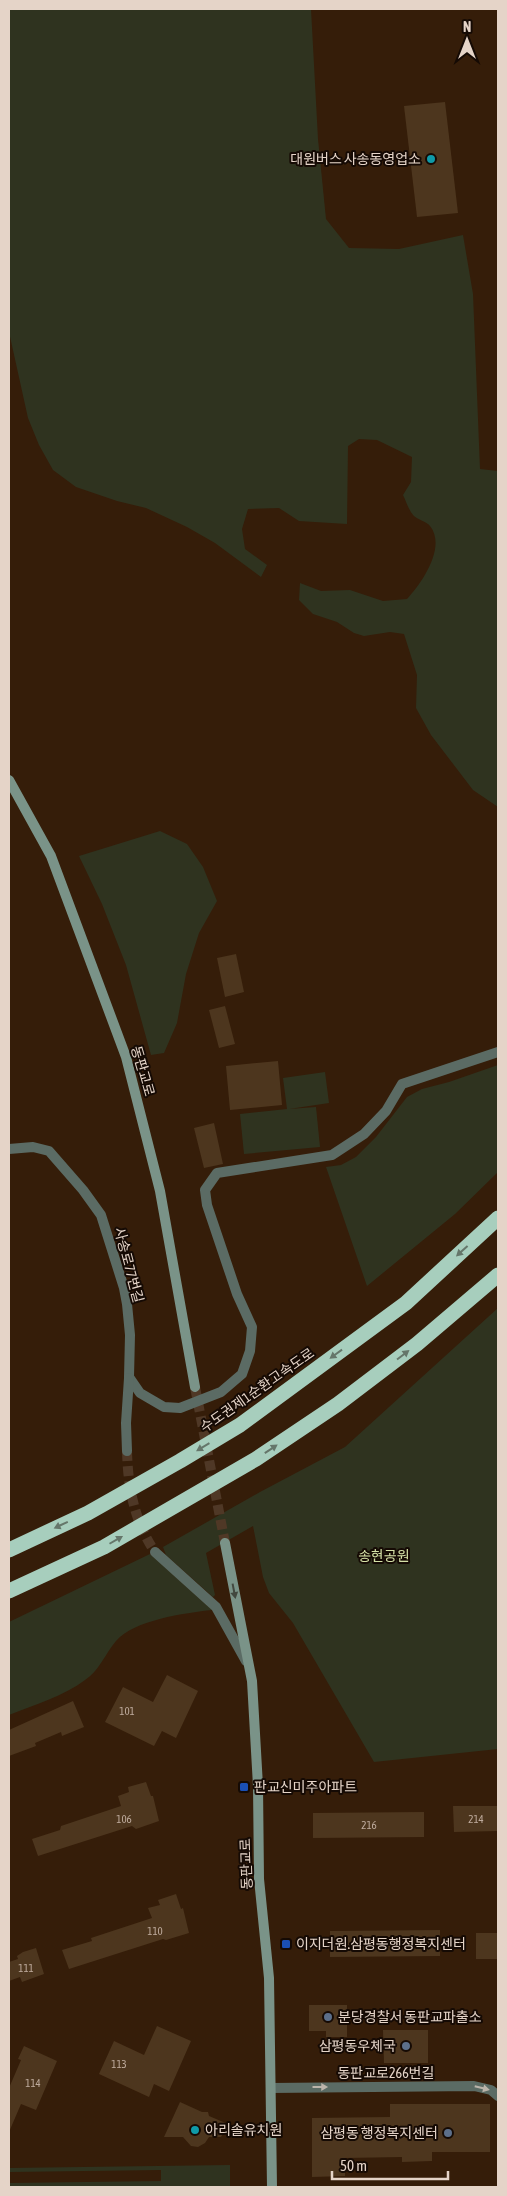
<svg xmlns="http://www.w3.org/2000/svg" width="507" height="2196" viewBox="0 0 507 2196" font-family="'Asap Condensed','Noto Sans KR',sans-serif">
<rect width="100%" height="100%" fill="#351d09"/>
<g fill="#2f331f">
<path d="M9,9h302l7,130 8,80 23,29 50,1 64,-14 10,59 7,175 18,2v336l-25,-17 -42,-55 -15,-27 1,-33 -13,-41 -14,-2 -26,4 -10,-3 -17,-11 -24,-8 -14,-14 1,-17 21,8 29,-1 33,11 24,-2c14,-15 40,-52 23,-73 -4,-5 -12,-6 -16,-10 -5,-5 -8,-15 -11,-21l8,-13 1,-25 -35,-17 -18,-1 -11,7 -1,78 -48,-3 -20,-13 -31,1 -6,20 3,20 22,16 -6,12 -46,-34 -28,-16 -41,-19 -29,-7 -41,-14 -23,-17 -14,-25 -11,-27 -19,-86z"/>
<polygon points="160,831 187,844 203,867 217,901 199,933 186,974 177,1023 164,1053 151,1055 126,965 102,904 79,856"/>
<polygon points="498,1065 498,1172 455,1214 367,1286 326,1167 341,1165 356,1157 376,1137 407,1097 422,1089 449,1082"/>
<polygon points="325,1072 329,1103 289,1109 316,1107 320,1147 244,1154 240,1114 287,1109 283,1078"/>
<polygon points="498,1308 498,1749 374,1762 293,1623 269,1593 263,1577 253,1526 206,1553 215,1595 213,1597 166,1555 163,1547 260,1492 345,1447"/>
<path d="M150,1554l62,56c-27,3 -78,10 -96,31 -11,13 -17,30 -31,39 -21,16 -51,25 -76,35v-93z"/>
<polygon points="230,2165 230,2187 9,2187 9,2183 161,2181 161,2170 9,2172 9,2168"/>
</g>
<g fill="#4d361e">
<polygon points="445,102 458,213 417,217 404,106"/>
<polygon points="236,954 244,992 225,997 217,958"/>
<polygon points="225,1006 235,1044 219,1048 209,1010"/>
<polygon points="278,1061 282,1105 230,1110 226,1066"/>
<polygon points="214,1123 223,1164 204,1168 194,1128"/>
<polygon points="167,1675 198,1691 176,1738 162,1731 154,1746 105,1722 123,1687 153,1702"/>
<polygon points="73,1701 84,1727 62,1736 61,1732 35,1743 36,1746 9,1756 9,1730"/>
<polygon points="146,1782 151,1796 153,1796 159,1821 136,1829 132,1826 38,1856 32,1839 60,1830 61,1826 121,1806 118,1796 129,1792 128,1787"/>
<polygon points="453,1806 498,1806 498,1831 454,1832"/>
<polygon points="424,1812 424,1837 313,1838 313,1813"/>
<polygon points="176,1894 181,1909 183,1908 189,1933 166,1940 163,1939 69,1969 62,1950 92,1941 91,1938 152,1918 148,1908 160,1905 158,1900"/>
<polygon points="440,1930 440,1956 330,1957 330,1931"/>
<rect x="476" y="1933" width="22" height="26"/>
<polygon points="36,1948 44,1974 22,1982 20,1977 9,1981 9,1962 18,1959 17,1956 23,1952"/>
<polygon points="309,2005 347,2005 347,2037 326,2037 326,2031 309,2031"/>
<polygon points="157,2026 191,2041 169,2091 154,2084 149,2097 99,2074 114,2041 144,2055"/>
<polygon points="383,2030 428,2030 428,2063 384,2063"/>
<polygon points="24,2046 57,2061 36,2110 21,2104 9,2132 9,2088 21,2060 18,2059"/>
<polygon points="180,2102 202,2112 208,2112 209,2116 228,2124 221,2137 209,2137 205,2143 198,2147 191,2146 183,2137 164,2137"/>
<polygon points="390,2104 490,2104 490,2152 432,2152 432,2161 402,2162 402,2157 345,2158 345,2176 312,2177 312,2118 390,2117"/>
</g>
<g fill="none" stroke-linecap="round" stroke-linejoin="round">
<path stroke="#4f3826" stroke-width="10" stroke-dasharray="10 5" stroke-linecap="butt" d="M127,1451c1,36 7,70 28,101"/>
<polyline stroke="#4f3826" stroke-width="10" stroke-dasharray="10 5" stroke-linecap="butt" points="195,1387 225,1543"/>
<g stroke="#5b6b64" stroke-width="10">
<polyline points="9,1149 33,1147 49,1151 83,1190 101,1215 124,1288 127,1304 130,1335 129,1377 140,1393 164,1407 180,1408 221,1392 242,1374 250,1351 252,1327 237,1294 207,1205 205,1190 217,1173 332,1155 364,1134 386,1111 402,1084 498,1052"/>
<polyline points="127,1451 126,1423 129,1378"/>
<polyline points="155,1552 216,1607 246,1661"/>
<polyline points="271,2088 474,2086 491,2090 498,2096"/>
</g>
<g stroke="#7a9388" stroke-width="10">
<polyline points="9,780 51,856 126,1057 160,1191 195,1387"/>
<polyline points="225,1543 252,1681 258,1786 259,1879 269,1978 272,2187"/>
</g>
<g stroke="#a7cebd" stroke-width="15">
<polyline points="9,1550 88,1513 180,1461 240,1425 406,1303 498,1218"/>
<polyline points="9,1591 104,1547 256,1459 338,1404 417,1344 498,1275"/>
</g>
</g>
<defs><path id="oneway-solid" d="M-6-.8H1V-3.2L6.5 0L1 3.2V.8H-6Z" transform="scale(1.25)"/></defs>
<g fill="#65766a">
<use href="#oneway-solid" transform="translate(462 1251) rotate(138)"/>
<use href="#oneway-solid" transform="translate(336 1354) rotate(144)"/>
<use href="#oneway-solid" transform="translate(403 1355) rotate(-37)"/>
<use href="#oneway-solid" transform="translate(203 1447) rotate(149)"/>
<use href="#oneway-solid" transform="translate(271 1449) rotate(-34)"/>
<use href="#oneway-solid" transform="translate(61 1525) rotate(155)"/>
<use href="#oneway-solid" transform="translate(116 1540) rotate(-30)"/>
</g>
<use fill="#42483f" href="#oneway-solid" transform="translate(234 1591) rotate(79)"/>
<g fill="#bcb4aa">
<use href="#oneway-solid" transform="translate(320 2087)"/>
<use href="#oneway-solid" transform="translate(482 2088) rotate(14)"/>
</g>
<g fill="#0f9aa8" stroke="#150a04" stroke-width="2">
<circle cx="431" cy="159" r="5"/>
<circle cx="195" cy="2130" r="5"/>
</g>
<g fill="#1a4fb4" stroke="#150a04" stroke-width="2">
<rect x="239" y="1782" width="10" height="10" rx="2.5"/>
<rect x="281" y="1939" width="10" height="10" rx="2.5"/>
</g>
<g fill="#5c6f8a" stroke="#150a04" stroke-width="2">
<circle cx="328" cy="2017" r="5"/>
<circle cx="406" cy="2046" r="5"/>
<circle cx="448" cy="2133" r="5"/>
</g>
<g text-anchor="middle" dominant-baseline="central" stroke-width="4" stroke-linejoin="round" paint-order="stroke">
<g font-size="11" fill="#bfac9e">
<text x="127" y="1711">101</text>
<text x="124" y="1819">106</text>
<text x="476" y="1819">214</text>
<text x="369" y="1825">216</text>
<text x="155" y="1931">110</text>
<text x="26" y="1968">111</text>
<text x="119" y="2064">113</text>
<text x="33" y="2083">114</text>
</g>
<g font-size="14" fill="#e5d4c8" stroke="#150a04" text-anchor="start">
<text x="421" y="159" text-anchor="end">대원버스 사송동영업소</text>
<text x="254" y="1787">판교신미주아파트</text>
<text x="296" y="1944">이지더원.삼평동행정복지센터</text>
<text x="338" y="2017">분당경찰서 동판교파출소</text>
<text x="396" y="2046" text-anchor="end">삼평동우체국</text>
<text x="205" y="2130">아리솔유치원</text>
<text x="438" y="2133" text-anchor="end">삼평동 행정복지센터</text>
</g>
<g font-size="14" fill="#e5d4c8" stroke="#150a04">
<text transform="translate(143 1071) rotate(74)">동판교로</text>
<text transform="translate(129 1265) rotate(75)">사송로77번길</text>
<text transform="translate(257 1390) rotate(-35)">수도권제1순환고속도로</text>
<text transform="translate(246 1864) rotate(-92)">동판교로</text>
<text x="386" y="2073">동판교로266번길</text>
</g>
<g font-size="14" fill="#d5e1a7" stroke="#150a04">
<text x="384" y="1556">송현공원</text>
</g>
</g>
<rect width="507" height="2196" fill="none" stroke="#e5d4c8" stroke-width="20"/>
<g transform="translate(467 40)" stroke="#150a04" stroke-width="4" paint-order="stroke">
<path d="M0-4L9 19L0 12L-9 19Z" fill="#e5d4c8"/>
<text y="-8" font-size="14" font-weight="bold" text-anchor="middle" fill="#e5d4c8">N</text>
</g>
<path d="M332 2171v8h116v-8" fill="none" stroke="#e5d4c8" stroke-width="2.5"/>
<text x="340" y="2171" font-size="15" fill="#e5d4c8" stroke="#150a04" stroke-width="4" paint-order="stroke">50 m</text>
</svg>
